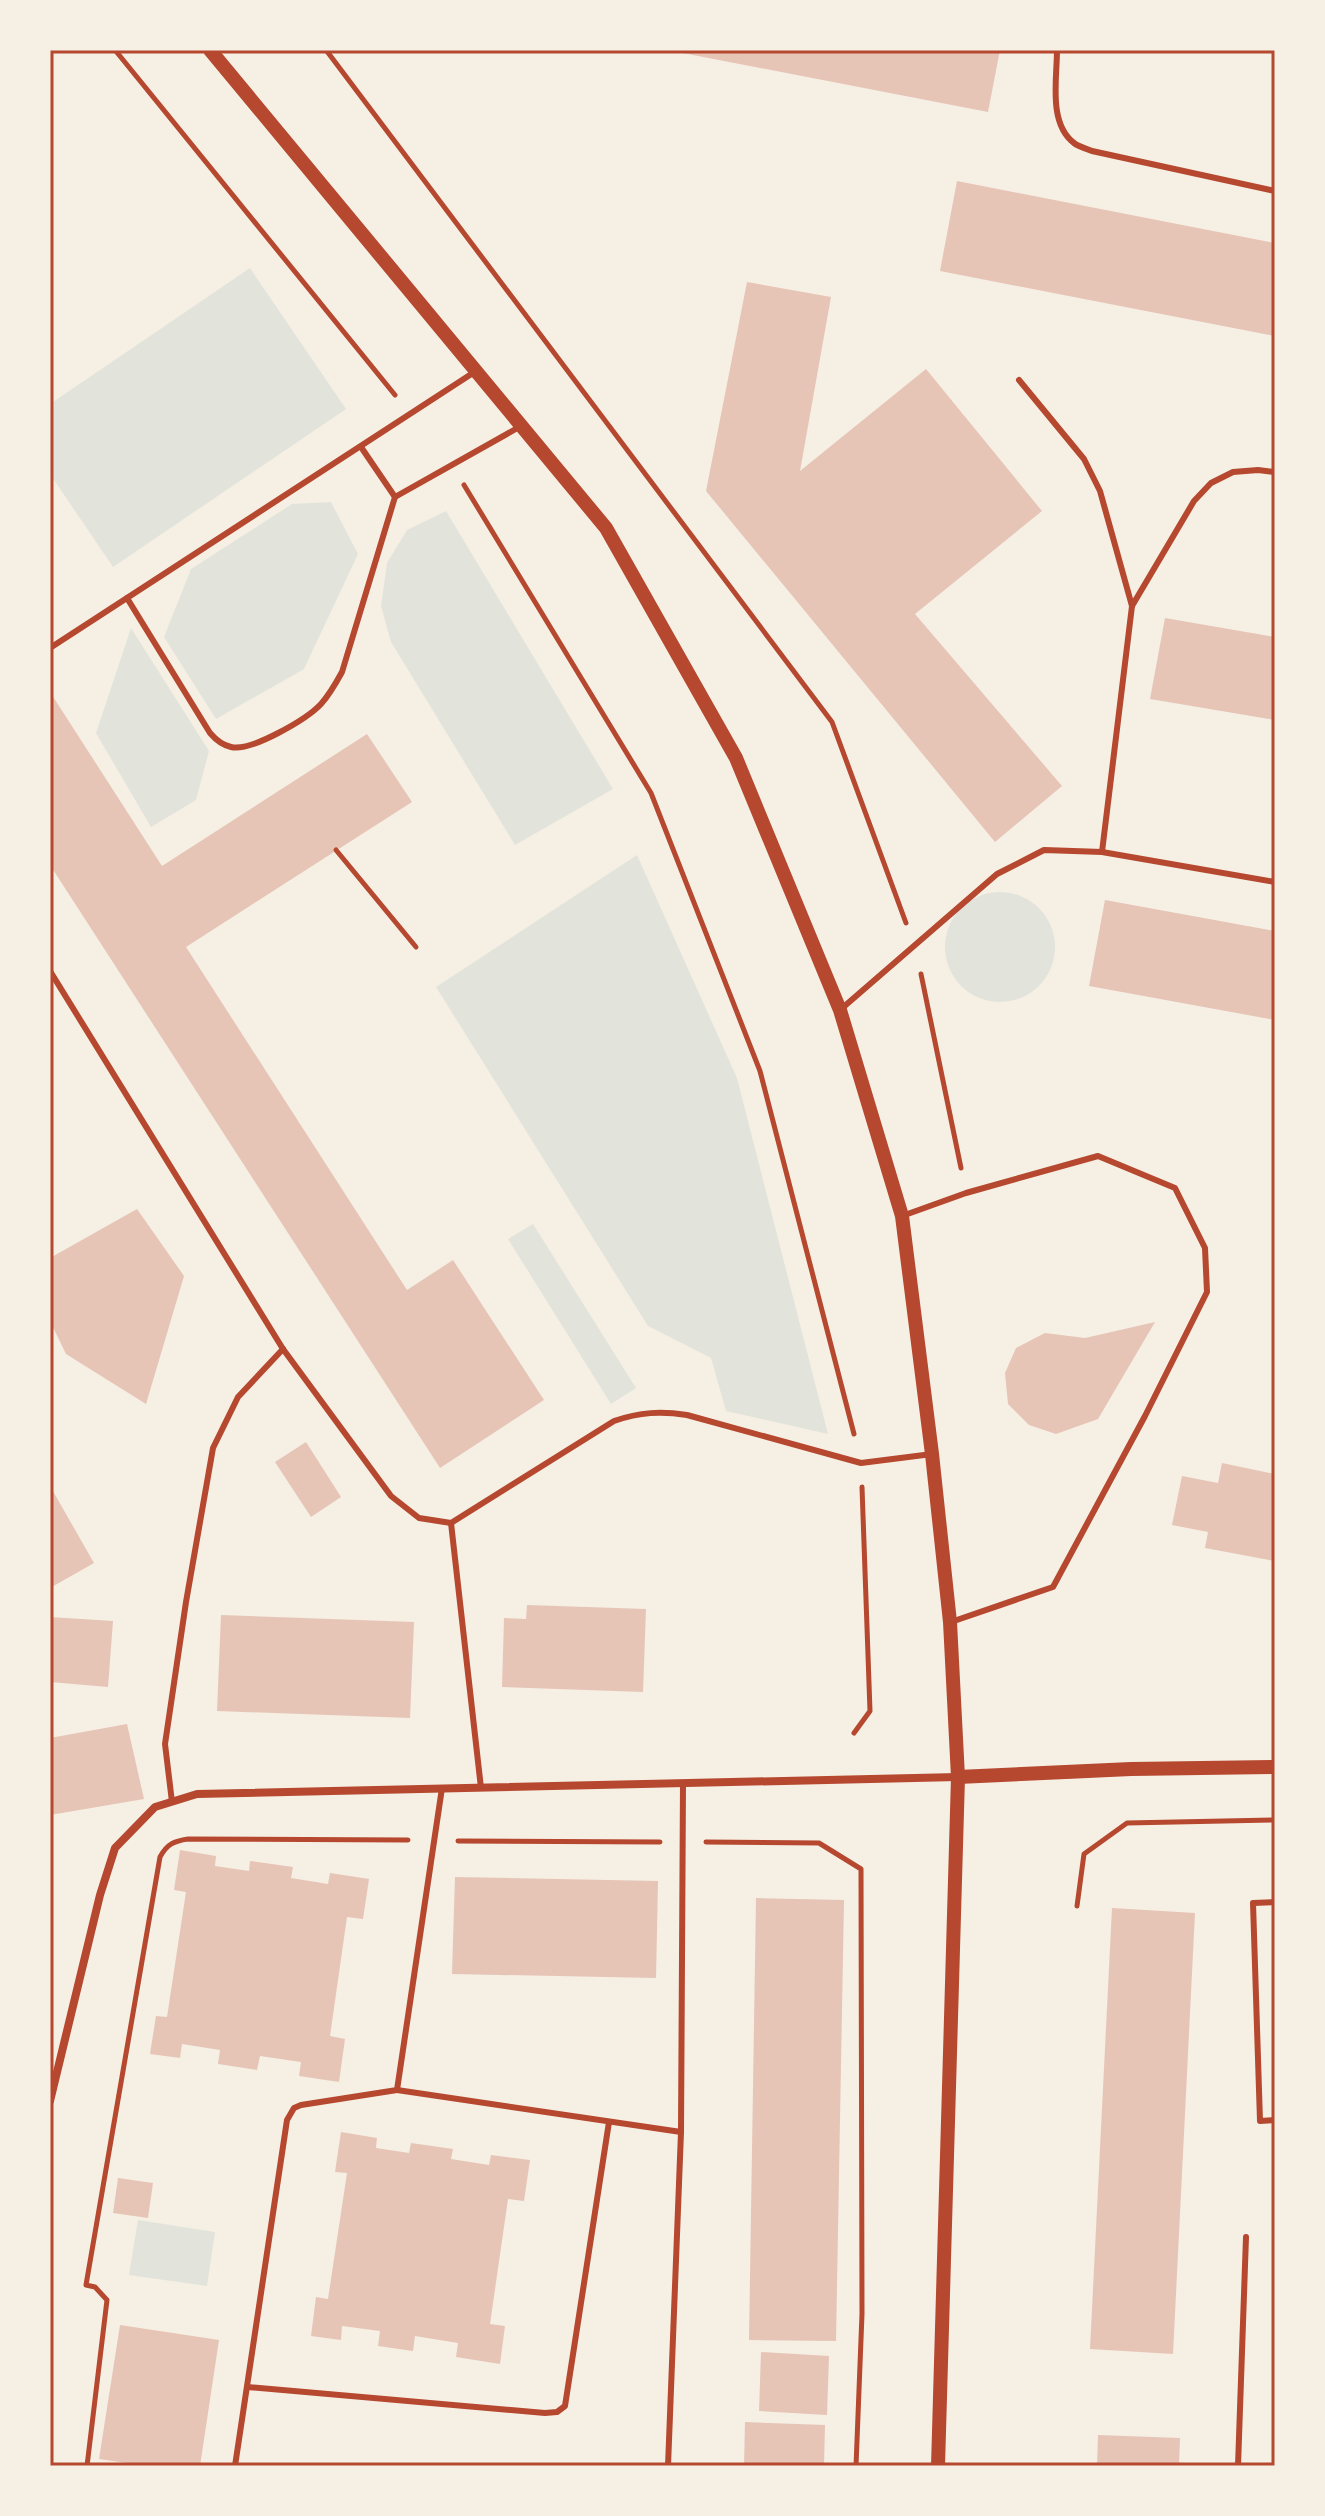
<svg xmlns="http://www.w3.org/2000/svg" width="1325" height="2516" viewBox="0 0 1325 2516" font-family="'Nunito Sans',sans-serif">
<rect width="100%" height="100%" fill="#f6efe4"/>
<g fill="#e2e4dc">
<polygon points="250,268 346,409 113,567 50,474 50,404"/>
<polygon points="331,502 358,554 304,669 216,719 164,637 191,569 292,504"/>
<polygon points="446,511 613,789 515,845 391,642 381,606 387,563 407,530"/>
<polygon points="131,628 209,751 196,800 151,827 96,733"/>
<polygon points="637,855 737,1078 828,1434 726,1411 711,1358 648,1326 436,987"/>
<circle cx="1000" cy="947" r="55"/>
<polygon points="533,1224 636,1388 611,1404 508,1239"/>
<polygon points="138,2220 215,2232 207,2286 129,2275"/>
</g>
<g fill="#e6c5b7">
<polygon points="667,50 1000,50 988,112"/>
<polygon points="957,181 1275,243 1275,336 940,271"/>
<polygon points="747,282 831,297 800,471 926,369 1042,511 915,614 1062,786 995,842 706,491"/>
<polygon points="1165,618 1275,637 1275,720 1150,699"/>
<polygon points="50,692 162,866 367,734 412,802 186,947 407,1290 453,1260 544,1400 440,1468 50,865"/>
<polygon points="1105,900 1275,931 1275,1020 1089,986"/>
<polygon points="137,1209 184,1276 146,1404 66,1354 50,1321 50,1258"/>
<polygon points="1155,1322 1098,1419 1056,1434 1029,1425 1008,1404 1005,1373 1016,1348 1045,1333 1085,1338"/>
<polygon points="306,1442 341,1497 311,1517 275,1462"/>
<polygon points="1222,1463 1275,1474 1275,1561 1205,1548 1208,1532 1172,1525 1182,1476 1218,1483"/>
<polygon points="50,1486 94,1563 50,1588"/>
<polygon points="527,1605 646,1609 643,1692 502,1687 504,1618 526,1619"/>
<polygon points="221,1615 414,1622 410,1718 217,1711"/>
<polygon points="50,1617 113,1621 108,1687 50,1682"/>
<polygon points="127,1724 144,1799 50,1815 50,1738"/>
<polygon points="180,1850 216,1856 215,1866 249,1871 250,1861 293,1867 291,1878 328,1884 330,1873 369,1879 363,1919 347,1917 330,2036 345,2039 339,2082 299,2076 301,2062 260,2056 257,2070 218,2064 220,2050 182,2044 180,2058 150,2054 156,2016 167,2017 186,1892 174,1890"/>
<polygon points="455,1877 658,1881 656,1978 452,1974"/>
<polygon points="756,1898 844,1900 836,2341 749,2340"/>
<polygon points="1112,1908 1195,1913 1173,2354 1090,2349"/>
<polygon points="341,2132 377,2138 376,2148 409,2153 411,2143 453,2149 451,2159 489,2165 491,2155 530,2160 524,2201 508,2199 490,2324 505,2326 500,2364 456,2357 458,2343 415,2336 413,2351 378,2346 380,2331 342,2326 341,2340 311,2336 316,2297 328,2299 347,2173 335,2172"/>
<polygon points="118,2178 153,2183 148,2218 113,2213"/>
<polygon points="120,2325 219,2340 200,2466 146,2466 99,2459"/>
<polygon points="761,2352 829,2356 827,2415 759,2411"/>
<polygon points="745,2422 825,2425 824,2466 744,2466"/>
<polygon points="1098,2435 1180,2438 1179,2466 1097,2466"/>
</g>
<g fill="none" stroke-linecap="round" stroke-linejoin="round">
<g stroke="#b5482f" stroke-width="5">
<polyline points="115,50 395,395"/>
<polyline points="326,50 832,722 906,923"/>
<polyline points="464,485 651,793 760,1071 854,1434"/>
<polyline points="336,850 416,947"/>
<polyline points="921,974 961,1168"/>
<polyline points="854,1733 870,1711 862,1487"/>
<polyline points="458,1841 660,1842"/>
<polyline points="706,1842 819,1843 861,1869 862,2314 856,2466"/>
<polyline points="1077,1906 1084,1854 1127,1823 1275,1820"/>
<path d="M87,2466l20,-166 -12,-13 -9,-2 74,-428c7,-13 14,-16 28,-18l220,1"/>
</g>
<g stroke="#b5482f" stroke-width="6">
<path d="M1057,50c0,29 -9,73 17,93 5,4 13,6 18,8l183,40"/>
<polyline points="1019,380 1084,459 1100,491 1132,606"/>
<polyline points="361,447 395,497"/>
<path d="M127,598l83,135c6,7 12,12 21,14 20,5 76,-28 90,-43 9,-10 15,-21 21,-32l53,-175 126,-71"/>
<polyline points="50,648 476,371"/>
<polyline points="1102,852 1275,882"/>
<path d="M50,971l233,378 108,147 28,22 32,5 163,-102c26,-9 47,-10 73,-6l174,48 71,-9"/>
<polyline points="840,1010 997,874 1044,850 1102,852 1132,606 1194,501 1211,483 1233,472 1258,470 1275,472"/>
<polyline points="902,1216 966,1193 1098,1156 1175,1188 1205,1248 1207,1292 1145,1416 1053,1587 951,1622"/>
<polyline points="451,1523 481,1788"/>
<polyline points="172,1802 165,1744 186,1602 213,1448 238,1397 283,1349"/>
<polyline points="1275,1902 1253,1903 1260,2121 1275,2120"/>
<polyline points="397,2090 681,2132"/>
<polyline points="247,2387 545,2413 557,2412 565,2406 609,2122"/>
<polyline points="235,2466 287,2120 294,2108 301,2105 397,2090 442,1788"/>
<polyline points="668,2466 681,2132 683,1783"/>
<polyline points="1238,2466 1246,2237"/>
</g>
<polyline stroke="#b5482f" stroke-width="8" points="50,2101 100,1895 115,1848 155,1807 197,1794 958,1777"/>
<g stroke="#b5482f" stroke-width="14">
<polyline points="210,50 606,528 736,758 840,1010 902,1216 932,1454 950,1622 958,1777 938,2466"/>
<polyline points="958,1777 1131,1769 1275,1767"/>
</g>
</g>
<rect width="1325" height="2516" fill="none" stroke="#f6efe4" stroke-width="104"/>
<rect x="52" y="52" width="1221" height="2412" fill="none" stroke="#b5482f" stroke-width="3"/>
</svg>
